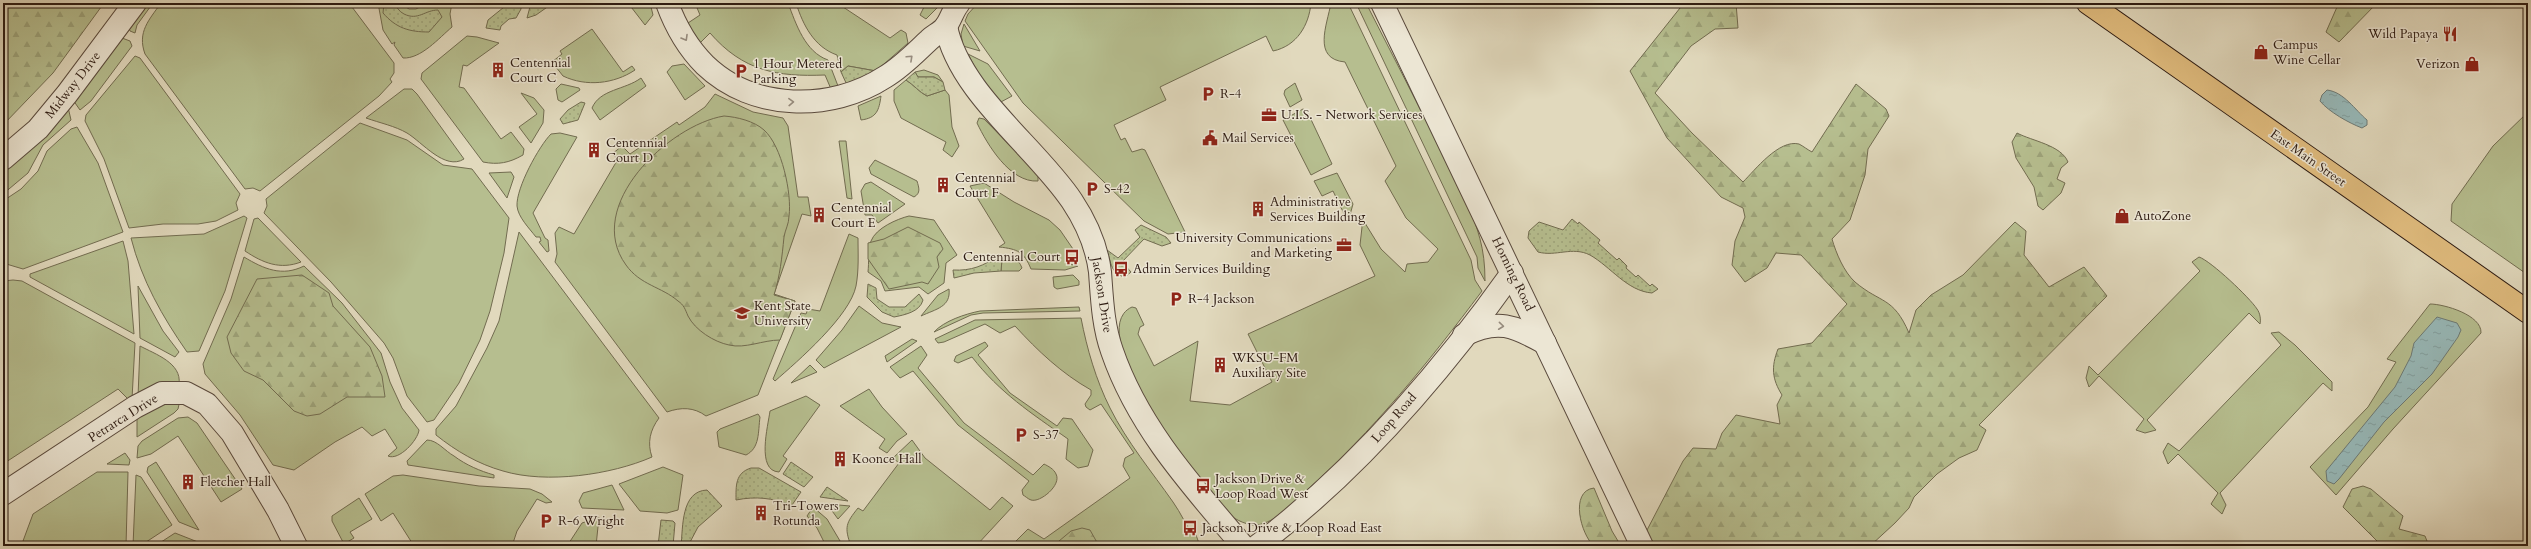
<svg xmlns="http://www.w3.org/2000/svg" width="2531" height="549" viewBox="0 0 2531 549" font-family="Cardo,serif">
<defs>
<pattern id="forest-firs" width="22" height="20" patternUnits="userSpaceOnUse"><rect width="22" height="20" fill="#b6be8f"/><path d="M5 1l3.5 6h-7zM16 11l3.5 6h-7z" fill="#9da37a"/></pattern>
<pattern id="garden-dots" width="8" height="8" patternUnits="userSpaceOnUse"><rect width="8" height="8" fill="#b6be8f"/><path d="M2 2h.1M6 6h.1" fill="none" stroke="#9da37a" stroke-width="1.8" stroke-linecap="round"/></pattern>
<pattern id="water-ripples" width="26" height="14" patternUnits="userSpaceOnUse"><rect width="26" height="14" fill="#97b9b9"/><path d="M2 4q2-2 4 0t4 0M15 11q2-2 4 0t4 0" fill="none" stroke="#829e9e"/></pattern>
</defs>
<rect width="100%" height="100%" fill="#e1d9bd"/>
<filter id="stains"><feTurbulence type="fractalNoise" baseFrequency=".005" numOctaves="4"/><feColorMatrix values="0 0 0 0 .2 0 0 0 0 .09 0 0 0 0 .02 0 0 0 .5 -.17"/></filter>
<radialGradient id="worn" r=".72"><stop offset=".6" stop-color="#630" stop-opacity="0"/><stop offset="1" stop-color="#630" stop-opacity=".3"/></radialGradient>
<g fill="#b6be8f" stroke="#726c50">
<polygon points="147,3 153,3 137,25 135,33 130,31 129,28"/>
<path d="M161,3h188l45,60v10l-4,6 2,3 -13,14 -119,95 -7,-3 -8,1 -100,-135c-8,-22 4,-34 16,-51z"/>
<path d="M378,3h22l9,6h7l11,-6h25l-2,11 2,13c-13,11 -31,32 -49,31l-9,-13 1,-3 -3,2 -9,-14z"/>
<polygon points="628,3 650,3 653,15 645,25"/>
<path d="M695,3h93c8,21 17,49 40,57l10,26 -7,3 -6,-14c-48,2 -82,-4 -115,-42l-11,11 -14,-19 15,-10z"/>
<path d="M796,3h41l53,35 11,-8 5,3 2,10 -32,28 -28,-5 -7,6 -4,-17c-23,-8 -34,-30 -41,-52z"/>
<polygon points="921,3 942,3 926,19 920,15 925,5"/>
<path d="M978,3h333c-2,22 -14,43 -38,48l-7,-15 -106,51 6,13 -52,25 7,15 4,-2 7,14 10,-3 3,1 40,82 -17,2 -24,-13 -121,-118 -58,-82 3,-7z"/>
<path d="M1331,3h17l123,257 4,20 7,11c-54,72 -109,140 -176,200 -14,12 -29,31 -49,34 -8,1 -22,-5 -28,-11 -24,-23 -150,-183 -97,-207l4,1 8,17 -4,2 -2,7 16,32 44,-25 -8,60 40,4 42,-23 -24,-48 127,-58 -15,-31 2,-18 -5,-10 3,-2 21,34 24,23 2,-8 21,-2 10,-13 -32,-31 -21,-37 11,-15 -51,-104c-33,-3 -18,-37 -14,-59z"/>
<path d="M1356,3h10l100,196c12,31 19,48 19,82l-7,-13 -1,-11z"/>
<polygon points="964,24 980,51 963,46 961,34"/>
<path d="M592,29l31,43 9,-6 3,4c-21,14 -49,17 -72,6l-11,-14 10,-8 -2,-3z"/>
<path d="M467,36l10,1 22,6 -32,23 -4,-1 -4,22 5,1 37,51 10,-7 13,17 -1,6c-14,8 -25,10 -40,7l-62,-83 1,-6z"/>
<polygon points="122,38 130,41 132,46 91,101 80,110 73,100"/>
<polygon points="968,54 988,64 1012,96 999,103 977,71"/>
<polygon points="135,56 140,58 240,194 236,203 238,210 216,221 198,224 163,224 129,228 104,159 85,121 86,115"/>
<polygon points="684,64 705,86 685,100 667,72 672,66"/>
<polygon points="924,70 938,75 943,82 934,77 918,77 915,72"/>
<path d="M641,78l5,8 -46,34 -8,-12c8,-19 33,-18 49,-30z"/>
<path d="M906,80c8,5 13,12 21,16l18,-6 4,5 3,32 7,19 -7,11 -9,-7 3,-8 -45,-24 -7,-17v-11z"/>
<polygon points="1295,83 1302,100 1290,107 1284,94 1285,90"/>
<polygon points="561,84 579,88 580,90 562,102 558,100 556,89"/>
<path d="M404,89h8l5,5 47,65c-19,12 -42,-17 -57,-26 -12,-7 -27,-10 -41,-15z"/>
<polygon points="521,93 534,98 544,110 543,123 531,143 519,127 537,114"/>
<path d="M715,94l38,18 30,6 5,8 10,71h10l3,19 -9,-2 -28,80 21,7 -37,94 -52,21c-12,-9 -25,-9 -39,-4l-112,-150 2,-8 -2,-21 4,-6 15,7 44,-75 -6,-5 10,-8 8,8 47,-32 2,3 26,-18z"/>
<path d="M881,96c-2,14 -4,22 -20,24l-3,-14z"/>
<polygon points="68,107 71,120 43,145 28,173 3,194 3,169"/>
<polygon points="1303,109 1307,111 1332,164 1311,175 1283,120"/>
<polygon points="2528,112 2528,275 2451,221 2452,204 2493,146"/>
<path d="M979,118l5,1 54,55v7c-28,2 -51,-37 -61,-58z"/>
<polygon points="360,123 407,140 443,165 472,169 509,218 504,253 490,311 480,340 459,383 434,420 427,422 407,396 393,358 384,343 331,282 264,213 267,206 266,199"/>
<polygon points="77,127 98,163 123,232 23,269 3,263 3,201 21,189 38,171 47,151 71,129"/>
<path d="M560,133l17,4 -44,76 12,25 3,2 1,11 -2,1 -8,-10 2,-1 -1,-4h-4c-7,-9 -18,-20 -19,-31 -1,-18 22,-60 34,-72z"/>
<polygon points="839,141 846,141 852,199 847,198"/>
<path d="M875,160l42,21c2,7 4,12 -3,16l-43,-23 -2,-6z"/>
<polygon points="511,172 514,177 507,198 489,173"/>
<polygon points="1337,173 1353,204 1348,222 1333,191 1322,196 1314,181"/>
<polygon points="871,182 905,204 878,223 872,215 865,215 861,191 865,184"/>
<path d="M984,183l30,19 35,18 11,10 13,19 -6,3 3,12 8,2 -13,4 -34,-1c-7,-17 -13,-20 -32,-22l6,-4 -35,-57z"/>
<path d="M244,216l3,2 -22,73 -26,60 -12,1c-25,-36 -45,-71 -56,-114l73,-4z"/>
<path d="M909,216l25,4 23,35 -11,8 -2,20 -16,11 -9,-7 -34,4 -4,-10 -13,-9c1,-9 0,-23 3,-31 5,-13 26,-22 38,-25z"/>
<path d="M258,218l43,44c-21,8 -38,1 -56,-11l9,-32z"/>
<path d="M519,232l140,186c-9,12 -12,25 -7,39 -41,18 -106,27 -149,14 -25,-7 -47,-20 -67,-36v-6l20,-23 31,-58 12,-27z"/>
<path d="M849,234l9,4c0,16 1,32 -2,48 -6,30 -58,75 -81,95l-2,-2 28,-66 5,1 2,-5 12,2z"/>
<polygon points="123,241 128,261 134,334 30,277 30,274"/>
<path d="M999,255c11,1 19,2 23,13l-3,3h-18l1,-12z"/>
<path d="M244,257c20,12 38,20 60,9l38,37 39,50 9,29 12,26 17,22c-1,10 -20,31 -31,26l9,-8 -12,-19 -13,7 -10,-9 -27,15 -41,28 -21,-5 -33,-50 -35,-41 -2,-10 28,-65z"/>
<path d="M2199,257c12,4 51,41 58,52 3,4 4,10 3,15l-11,-11 -102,107 9,10 -11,3 -9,-3 8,-11 -45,-43 -10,11 -3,-9 3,-12 9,9 102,-104 -8,-9z"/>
<polygon points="1073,275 1079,281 1079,285 1057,289 1054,287 1053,277"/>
<polygon points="13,280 22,281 135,343 132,399 129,400 118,389 3,464 3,281"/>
<polygon points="138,286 163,331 179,352 175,357 140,338"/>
<path d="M949,289c2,18 -13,20 -28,27l17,-21z"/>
<path d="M2430,304c14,0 52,11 51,29l-88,96 -57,66 -26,-28 58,-60 28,-45 -9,-3z"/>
<polygon points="859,306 882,323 901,327 824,368 816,360 842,330"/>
<path d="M1079,307l1,4 -97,2 -12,2 -37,17c10,-11 31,-18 46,-21z"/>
<path d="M1081,318c6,31 15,62 29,90 17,34 42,64 63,94 8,11 13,24 21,34l2,-1 4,11h-189l17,-17 16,10 86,-61 -7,-12 2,-8 9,-5 -33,-49 -11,6 -4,-3 -1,-3 6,-9v-5c-30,-17 -53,-39 -76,-64l-15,7 -15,-9 -41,18 -6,1 -3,-4 40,-19z"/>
<polygon points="2279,332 2295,345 2332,382 2332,391 2323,383 2220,493 2226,505 2222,514 2211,504 2218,493 2178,454 2168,464 2163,452 2168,443 2179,451 2281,345 2271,333"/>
<polygon points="912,339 917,341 887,362 885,356"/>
<path d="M985,342l3,4 -10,9 32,38 47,33 6,-8 9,1 21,31 -5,16 -10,2 -12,-9 2,-20c-37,-26 -68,-46 -96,-82l-14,6 -4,-2 2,-5z"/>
<path d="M140,346c15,8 42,17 39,38l-41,13z"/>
<path d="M921,346l6,9 -9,13 46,55 69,52 11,-11c4,2 10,5 12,10 6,11 -16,29 -25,26 -3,-1 -6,-4 -8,-5l-1,-5 7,-9 -71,-56 -45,-54 -13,7 -10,-11z"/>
<polygon points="810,365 817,372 791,383"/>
<polygon points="869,389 882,407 907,434 897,441 887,453 879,448 885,439 840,406"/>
<path d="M806,396l14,9 -37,51 4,3 -8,13c-23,-1 -11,-46 -9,-61z"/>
<polygon points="180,400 178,409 174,413 137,437 137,416 158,403"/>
<path d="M758,414l2,3c-2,15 0,31 -14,38l-27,-8 -2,-15 3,-3z"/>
<polygon points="188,417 197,423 242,489 221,502 178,436 151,454 137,458 138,446 142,441 178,418"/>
<path d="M427,440c10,0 18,11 27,16 12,9 26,15 40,19v3l-86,-13 -1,-4z"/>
<path d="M912,440l13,18 65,52 12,-13 11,9 -37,40h-125c-7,-19 -5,-23 7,-38l5,3 36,-48 -6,-5z"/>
<polygon points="125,453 130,460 129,465 107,464"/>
<polygon points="156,462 199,530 179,522 147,472 148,467"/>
<polygon points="663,467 683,475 678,510 667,513 640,511 619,484"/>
<polygon points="97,472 128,472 126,546 33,546 23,541 33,514"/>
<polygon points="136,475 141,477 172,525 140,546 133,546"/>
<polygon points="403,475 479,486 530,489 542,494 552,502 546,503 537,499 517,531 512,546 414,546 393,513 381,521 365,494 393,476"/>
<polygon points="612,485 624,510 582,508 579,501 583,493"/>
<polygon points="359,498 372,519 350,532 354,538 344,544 332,521 332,516"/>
<polygon points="827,504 850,506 838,519"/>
<polygon points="813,507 827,519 843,546 826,546 817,528 807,516"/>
<polygon points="599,517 596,546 567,546 582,523"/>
<polygon points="175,533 203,544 200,546 155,546"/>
</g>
<g fill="url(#forest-firs)" stroke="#726c50">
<polygon points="3,3 104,3 53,73 3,125"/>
<path d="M1684,3h52l2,25 -23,1 -24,17 -36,47 37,40 51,49c12,-12 36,-43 56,-38 4,2 9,6 13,8l44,-68 30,25 3,7 -21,33 -3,26 -15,45 -18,19c4,14 12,33 23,43 26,22 38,14 54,51l7,-23 15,-15 32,-20 52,-53 11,9 -2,24 25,32 35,-20 23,29 -128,129 7,5 -9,20 -18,8 -22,16 -23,23 -5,11 -14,15 -25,23h-218l-6,-14 37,-71 10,-13 23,1 6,-16 14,-18 44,9 -3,-19 5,-10c-10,-16 -11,-28 -4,-46l34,-6 35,-39 -46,-49 -25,-2 -9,15 -22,14 -13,-17 3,-24 10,-24 -2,-9 -22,-11 -54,-59 -37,-67z"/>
<polygon points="2336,3 2377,3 2339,42 2326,32 2337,7"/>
<path d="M724,116c13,1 30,5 40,14 18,16 28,64 25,86 0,8 -4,14 -5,21 -2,20 -4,39 -10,58l21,6 -15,39c-17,0 -35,9 -51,5 -15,-3 -34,-15 -41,-29 -3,-7 -4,-11 -10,-15 -16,-14 -38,-16 -52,-36 -43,-59 43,-140 98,-149z"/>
<path d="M2017,133c15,8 44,12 51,29l-7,6 -4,11 8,4 -4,10 -18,17 -5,-4 -4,-19 -18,-29 -4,-16z"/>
<polygon points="908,227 940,243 943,249 937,257 939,267 928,284 922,282 889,289 868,259 868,243 884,239"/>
<polygon points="302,275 329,293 333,306 370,347 382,376 385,397 347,397 320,414 307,416 294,411 263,380 244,371 231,353 227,337 257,279"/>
<polygon points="2363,486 2371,489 2403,516 2399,529 2425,536 2429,546 2382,546 2343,507 2352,489"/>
<path d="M1594,488l18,43 9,15h-27c-13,-11 -25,-55 0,-58z"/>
<polygon points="1082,528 1090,530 1099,546 1053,546 1071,531"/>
</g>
<g fill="url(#garden-dots)" stroke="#726c50">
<path d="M384,3h8c5,3 7,9 12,11 14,7 21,-4 34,-4l4,7 -13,15c-20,0 -33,-4 -46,-19z"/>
<polygon points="509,3 521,4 521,9 516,18 509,19 501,26 500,30 486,28 488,20"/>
<polygon points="531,3 553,3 536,15 527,18"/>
<polygon points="848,66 876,71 847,85 841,72"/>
<path d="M915,72l3,5h16l9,5 2,8 -18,6c-8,-4 -13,-11 -21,-16z"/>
<polygon points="581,102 585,103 578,120 563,124 560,119 568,110"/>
<path d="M1572,219l6,5 1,-2 21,18 -2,3 19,17 2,-2 8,8 -1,2 10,9 2,-2 12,11 2,-2 6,5 -6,4c-25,-2 -41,-26 -62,-38 -18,-9 -34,2 -52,-3l-10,-14 1,-7 10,-9 24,8z"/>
<path d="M1141,225l25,12 5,6 -9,3 -18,-7 -22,23 9,10 -6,5c-14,-3 -14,-14 -18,-27l11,8 22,-21 -5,-7z"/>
<path d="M999,255l3,4 -1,12 -27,2 -20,5 -1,-8c18,1 31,-4 46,-15z"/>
<path d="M868,284l8,4 1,11 12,8h16l14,-13 4,6c-3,12 -19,15 -29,17l-12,-5 -15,-15z"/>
<polygon points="791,462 813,477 804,487 783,474"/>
<path d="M751,468h8l42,24 -9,13c-20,-7 -36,-9 -56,-5 0,-14 -1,-27 15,-32z"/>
<polygon points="827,487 848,501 820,497"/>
<path d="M707,490l15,16 -24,21 -10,19h-7c2,-19 0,-55 26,-56z"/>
<polygon points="661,520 673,521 675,523 673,546 658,546"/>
</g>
<g fill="url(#water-ripples)" stroke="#6d7a76">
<path d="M2327,90c17,2 28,20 40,30v5l-5,3c-13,-5 -33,-16 -42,-27l2,-6z"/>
<polygon points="2437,317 2457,323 2461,330 2458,337 2432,374 2384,422 2339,479 2334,484 2327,481 2326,471 2395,387 2411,356 2414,343"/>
</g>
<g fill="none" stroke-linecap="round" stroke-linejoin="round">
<g stroke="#5a4a3d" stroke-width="24">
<g id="minor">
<path d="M667,3c8,22 21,45 38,62 48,46 126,47 180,12 17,-10 30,-24 44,-37 5,-5 13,-8 17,-14 5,-7 7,-16 13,-23"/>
<polyline points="1382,3 1642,546"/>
<path d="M946,26c12,66 91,122 126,175 14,21 25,47 28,71 2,27 3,54 12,79 26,76 80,135 131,195"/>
<polyline points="3,159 38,129 67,94 135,3"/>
<path d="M1464,335c34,-17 50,-9 81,8"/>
<polyline points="3,494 135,407 162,393 186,393 207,404 232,433 278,510 296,546"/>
<path d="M1257,546c100,-75 183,-172 255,-273"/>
</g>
</g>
<g stroke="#2d1b12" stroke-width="24">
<polyline id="major" points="2088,3 2528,312"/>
</g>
<use href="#minor" stroke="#ece6d4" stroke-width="22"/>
<use href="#major" stroke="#e0bc7e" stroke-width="22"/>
</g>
<defs><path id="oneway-chevron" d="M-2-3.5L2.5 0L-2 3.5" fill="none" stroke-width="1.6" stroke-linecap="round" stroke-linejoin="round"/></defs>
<g stroke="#968b7d">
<use href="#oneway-chevron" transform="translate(685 38) rotate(60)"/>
<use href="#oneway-chevron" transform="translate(910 58) rotate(-43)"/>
<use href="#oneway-chevron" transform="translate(791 102) rotate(-2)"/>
<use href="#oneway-chevron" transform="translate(1501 326) rotate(6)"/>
</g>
<defs>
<g id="restaurant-bare" transform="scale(1.2)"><path d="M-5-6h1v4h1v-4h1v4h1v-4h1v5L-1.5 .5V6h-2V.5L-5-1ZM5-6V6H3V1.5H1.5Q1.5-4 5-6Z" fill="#8f2418" stroke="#ece6d4" stroke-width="2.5" paint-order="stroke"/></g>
<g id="shop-bare" transform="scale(1.2)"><path d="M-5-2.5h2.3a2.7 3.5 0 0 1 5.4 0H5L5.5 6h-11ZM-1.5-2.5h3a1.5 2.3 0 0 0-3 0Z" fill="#8f2418" stroke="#ece6d4" stroke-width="2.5" paint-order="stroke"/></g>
<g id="building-bare" transform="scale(1.2)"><path d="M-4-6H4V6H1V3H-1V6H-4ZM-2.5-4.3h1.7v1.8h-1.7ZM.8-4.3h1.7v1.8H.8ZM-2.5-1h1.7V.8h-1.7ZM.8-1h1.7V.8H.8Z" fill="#8f2418" stroke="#ece6d4" stroke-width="2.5" paint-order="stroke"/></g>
<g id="parking-bare" transform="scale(1.2)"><path d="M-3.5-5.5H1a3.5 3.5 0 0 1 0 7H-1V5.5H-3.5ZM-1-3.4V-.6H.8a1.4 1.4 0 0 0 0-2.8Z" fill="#8f2418" stroke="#ece6d4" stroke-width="2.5" paint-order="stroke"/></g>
<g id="office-bare" transform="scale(1.2)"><path d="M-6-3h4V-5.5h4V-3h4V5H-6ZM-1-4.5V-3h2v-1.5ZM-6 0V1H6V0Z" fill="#8f2418" stroke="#ece6d4" stroke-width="2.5" paint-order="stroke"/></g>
<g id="civic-bare" transform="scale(1.2)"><path d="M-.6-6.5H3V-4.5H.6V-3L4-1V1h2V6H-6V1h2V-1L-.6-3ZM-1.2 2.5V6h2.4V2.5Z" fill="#8f2418" stroke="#ece6d4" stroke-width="2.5" paint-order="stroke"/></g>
<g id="bus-bare" transform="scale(1.2)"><path d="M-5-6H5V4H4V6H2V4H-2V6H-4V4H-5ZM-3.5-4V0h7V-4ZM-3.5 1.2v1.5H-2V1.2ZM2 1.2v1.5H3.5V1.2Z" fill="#8f2418" stroke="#ece6d4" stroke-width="2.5" paint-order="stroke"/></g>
<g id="university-bare" transform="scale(1.2)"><path d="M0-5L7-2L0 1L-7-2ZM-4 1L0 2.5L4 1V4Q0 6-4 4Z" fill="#8f2418" stroke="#ece6d4" stroke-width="2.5" paint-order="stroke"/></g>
</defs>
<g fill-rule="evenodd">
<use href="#restaurant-bare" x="2450" y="34"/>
<use href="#shop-bare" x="2261" y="52"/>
<use href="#shop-bare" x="2472" y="64"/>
<use href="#building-bare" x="498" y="70"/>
<use href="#parking-bare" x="741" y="71"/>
<use href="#parking-bare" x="1208" y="94"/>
<use href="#office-bare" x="1269" y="115"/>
<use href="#civic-bare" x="1210" y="138"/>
<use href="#building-bare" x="594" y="150"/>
<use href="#building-bare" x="943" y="185"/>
<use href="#parking-bare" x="1092" y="189"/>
<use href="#building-bare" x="1258" y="209"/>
<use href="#building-bare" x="819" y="215"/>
<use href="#shop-bare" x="2122" y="216"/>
<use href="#office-bare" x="1344" y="245"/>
<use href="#bus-bare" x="1072" y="257"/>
<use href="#bus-bare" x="1121" y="269"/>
<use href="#parking-bare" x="1176" y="299"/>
<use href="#university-bare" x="742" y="313"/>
<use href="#building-bare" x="1220" y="365"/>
<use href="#parking-bare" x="1021" y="435"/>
<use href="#building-bare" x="840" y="459"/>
<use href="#building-bare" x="188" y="482"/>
<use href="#bus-bare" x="1203" y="486"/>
<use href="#building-bare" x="761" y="513"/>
<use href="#parking-bare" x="546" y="521"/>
<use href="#bus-bare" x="1190" y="528"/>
</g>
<g text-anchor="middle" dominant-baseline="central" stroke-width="3" stroke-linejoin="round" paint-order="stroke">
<g font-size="13" fill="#2d1b12" stroke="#ece6d4" text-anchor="start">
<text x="2438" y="34" text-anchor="end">Wild Papaya</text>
<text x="2273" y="45">Campus<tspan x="2273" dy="15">Wine Cellar</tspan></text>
<text x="510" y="63">Centennial<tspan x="510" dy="15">Court C</tspan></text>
<text x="753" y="64">1 Hour Metered<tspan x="753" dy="15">Parking</tspan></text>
<text x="2460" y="64" text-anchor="end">Verizon</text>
<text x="1220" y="94">R-4</text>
<text x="1281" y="115">U.I.S. - Network Services</text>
<text x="1222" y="138">Mail Services</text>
<text x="606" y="143">Centennial<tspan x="606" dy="15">Court D</tspan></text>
<text x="955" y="178">Centennial<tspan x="955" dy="15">Court F</tspan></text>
<text x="1104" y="189">S-42</text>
<text x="1270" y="202">Administrative<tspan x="1270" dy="15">Services Building</tspan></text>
<text x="831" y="208">Centennial<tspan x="831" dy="15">Court E</tspan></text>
<text x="2134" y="216">AutoZone</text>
<text x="1332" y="238" text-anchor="end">University Communications<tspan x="1332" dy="15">and Marketing</tspan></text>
<text x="1060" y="257" text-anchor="end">Centennial Court</text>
<text x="1133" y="269">Admin Services Building</text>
<text x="1188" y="299">R-4 Jackson</text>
<text x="754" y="306">Kent State<tspan x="754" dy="15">University</tspan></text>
<text x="1232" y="358">WKSU-FM<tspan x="1232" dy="15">Auxiliary Site</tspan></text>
<text x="1033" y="435">S-37</text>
<text x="852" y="459">Koonce Hall</text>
<text x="1215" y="479">Jackson Drive &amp;<tspan x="1215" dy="15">Loop Road West</tspan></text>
<text x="200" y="482">Fletcher Hall</text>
<text x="773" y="506">Tri-Towers<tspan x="773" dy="15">Rotunda</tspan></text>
<text x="558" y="521">R-6 Wright</text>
<text x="1202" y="528">Jackson Drive &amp; Loop Road East</text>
</g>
<g font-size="13" fill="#2d1b12" stroke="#ece6d4">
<text transform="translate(73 85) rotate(-52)">Midway Drive</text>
<text transform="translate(2308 158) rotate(35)">East Main Street</text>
<text transform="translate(1513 274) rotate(64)">Horning Road</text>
<text transform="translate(1102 295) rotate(81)">Jackson Drive</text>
<text transform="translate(123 418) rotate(-32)">Petrarca Drive</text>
<text transform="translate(1394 418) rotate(-49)">Loop Road</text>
</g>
</g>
<rect width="2531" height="549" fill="none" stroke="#e1d9bd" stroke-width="16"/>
<rect x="4" y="4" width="2523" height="541" fill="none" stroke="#2d1b12" stroke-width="2"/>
<rect x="8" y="8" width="2515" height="533" fill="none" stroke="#2d1b12"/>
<rect width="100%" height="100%" filter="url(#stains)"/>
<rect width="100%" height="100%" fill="url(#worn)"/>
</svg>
